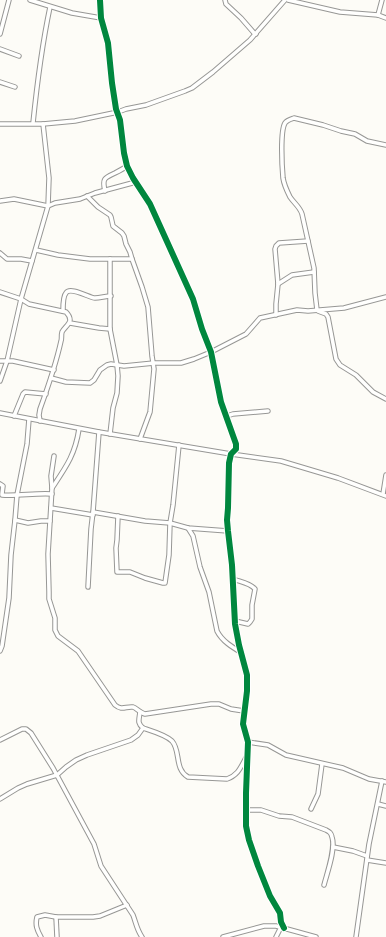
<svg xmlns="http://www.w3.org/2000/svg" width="386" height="937" viewBox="0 0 386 937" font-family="'Times New Roman',serif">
<rect width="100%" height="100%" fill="#fdfcf7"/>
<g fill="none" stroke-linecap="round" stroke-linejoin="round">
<g stroke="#979795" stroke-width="5.5">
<g id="minor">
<polyline points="30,0 72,13 101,18"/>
<polyline points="100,0 101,18 108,43 112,83 116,109 120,120 124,153 127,166 133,178 150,204 193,299 202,329 211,352 221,402 236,444 236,449 231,454 229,463 228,508 227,520 228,531 232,565 235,624 239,645 247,675 247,691 243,724 248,742 246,793 246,826 249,840 258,866 270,896 280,913 281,922 284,928"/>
<polyline points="225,0 226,4 241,18 254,33 256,34"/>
<polyline points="288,0 340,12 378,15 386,18"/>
<polyline points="378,15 382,0"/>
<polyline points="0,34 9,0"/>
<polyline points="0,49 19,56"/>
<polyline points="0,82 15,87"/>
<path d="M33,123c4,-39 9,-78 17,-116"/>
<polyline points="0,124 43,124 75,121 118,112 126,109 146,105 185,91 192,88 213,72 250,40 285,0"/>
<path d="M105,191c-3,-12 -1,-13 10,-18 4,-2 8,-4 12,-7"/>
<polyline points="87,196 98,207 110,215 111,217 113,226 122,233 124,236 126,244 130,252 132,259 142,287 148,307 152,356 154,369 150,412 140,439"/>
<polyline points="0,201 14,199 48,206 55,203 80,199 95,193 136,182"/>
<polyline points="36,250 58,255 90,259 132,259"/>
<polyline points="0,253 7,259 21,259 32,261"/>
<polyline points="278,284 292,275 314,272"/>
<path d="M0,292l21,7 8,5 37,8c2,2 4,4 4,8 0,4 -6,8 -8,12 -1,3 0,7 -1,9 -5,23 -13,46 -21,68l-1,6 1,6"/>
<path d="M317,310l-2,-17 -1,-25 -12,-54c-2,-7 -8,-11 -12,-17 -3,-6 -6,-12 -7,-19 -1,-11 -3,-47 2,-55 2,-3 6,-4 9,-5l29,7 18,6 14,3 12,7 19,4"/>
<path d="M63,311c0,-4 0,-15 3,-18 4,-7 24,5 29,5 5,0 11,-2 16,-2"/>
<polyline points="318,311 326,314 328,317 336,359 340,365 356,375 373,392 386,399"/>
<polyline points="276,315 276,304 278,284 275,249 276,246 279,243 308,241"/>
<polyline points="70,323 99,328 110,329"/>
<polyline points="0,361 13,361 54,370"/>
<polyline points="51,378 66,382 90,383 94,380 100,370 107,365 111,364 124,366 154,363 181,363 194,359 211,352 246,334 260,318 297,310 308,311 344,308 386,297"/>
<polyline points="0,381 7,361 21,299 48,206 49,178 43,124"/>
<polyline points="0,413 99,432 231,454 281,461 338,478 386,496"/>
<polyline points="14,416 23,394 25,392 46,394"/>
<polyline points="227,416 233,414 268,411"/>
<polyline points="110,434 113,408 117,393 118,376 117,365 110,329 110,259"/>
<path d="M54,456l-3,20 1,12 -4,66 1,38v7l6,19v12l3,6 20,15 37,54c7,6 11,1 18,2 3,1 8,6 12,7l66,-10h8l12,5 13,2"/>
<path d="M0,484l3,2 -1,8v1c17,1 33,-2 50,-1"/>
<path d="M52,488c14,-21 23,-33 27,-59"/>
<polyline points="383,494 386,475"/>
<polyline points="51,508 93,515"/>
<polyline points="93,512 145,521 170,523 188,528 228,531"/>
<polyline points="118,516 117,540 116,548 117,572 130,572 145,578 163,583 165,583 169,555 170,523 173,505 179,445"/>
<polyline points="15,520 28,523 41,521 50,521"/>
<path d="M188,528l5,8 7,31 9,25 8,39c5,10 15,16 25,22"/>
<path d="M233,579c8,3 17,4 22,10l-3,16v14l-2,3 -2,2 -13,-3"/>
<polyline points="88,587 91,529 93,512 99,432"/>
<polyline points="0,651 2,646 9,598 11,555 15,520 17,495 27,444 29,419"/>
<path d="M140,712c-1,8 -3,11 3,16 9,3 23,7 29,13 9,10 2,28 16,36l39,2c12,-4 14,-13 20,-23"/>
<path d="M0,740l22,-11h4l5,4 22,35 41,76 7,22 32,49c3,8 4,15 9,22"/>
<polyline points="248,742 268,745 286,755 343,768 369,779 386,782"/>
<polyline points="0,799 18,788 27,784 57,775 66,767 76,760 87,755 131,740 138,735 143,728"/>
<polyline points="378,804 386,806"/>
<polyline points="311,809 318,794 322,764"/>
<path d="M246,810h15l18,6 13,1 34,13c4,2 5,3 6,7 4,12 -5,36 -8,48"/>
<polyline points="333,847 353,851 367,856"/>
<polyline points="367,860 386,863"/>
<polyline points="56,917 57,937"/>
<path d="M41,937c-4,-7 -6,-12 -4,-20l8,-2 11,2h37l7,-1 27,-11"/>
<polyline points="223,937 264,926 276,926 316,937"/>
<polyline points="276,937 281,927"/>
<polyline points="356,937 369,844 382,781"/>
</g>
</g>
<use href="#minor" stroke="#fffffe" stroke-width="3.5"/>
<g stroke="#fff" stroke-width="8">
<polyline id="cycleway" points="100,0 101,18 108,43 112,83 116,109 120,120 124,153 127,166 133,178 150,204 193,299 202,329 211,352 221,402 236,444 236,449 231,454 229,463 228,508 227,520 228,531 232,565 235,624 239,645 247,675 247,691 243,724 248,742 246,793 246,826 249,840 258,866 270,896 280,913 281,922 284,928"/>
</g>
<use href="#cycleway" stroke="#00873e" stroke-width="6"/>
</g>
</svg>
